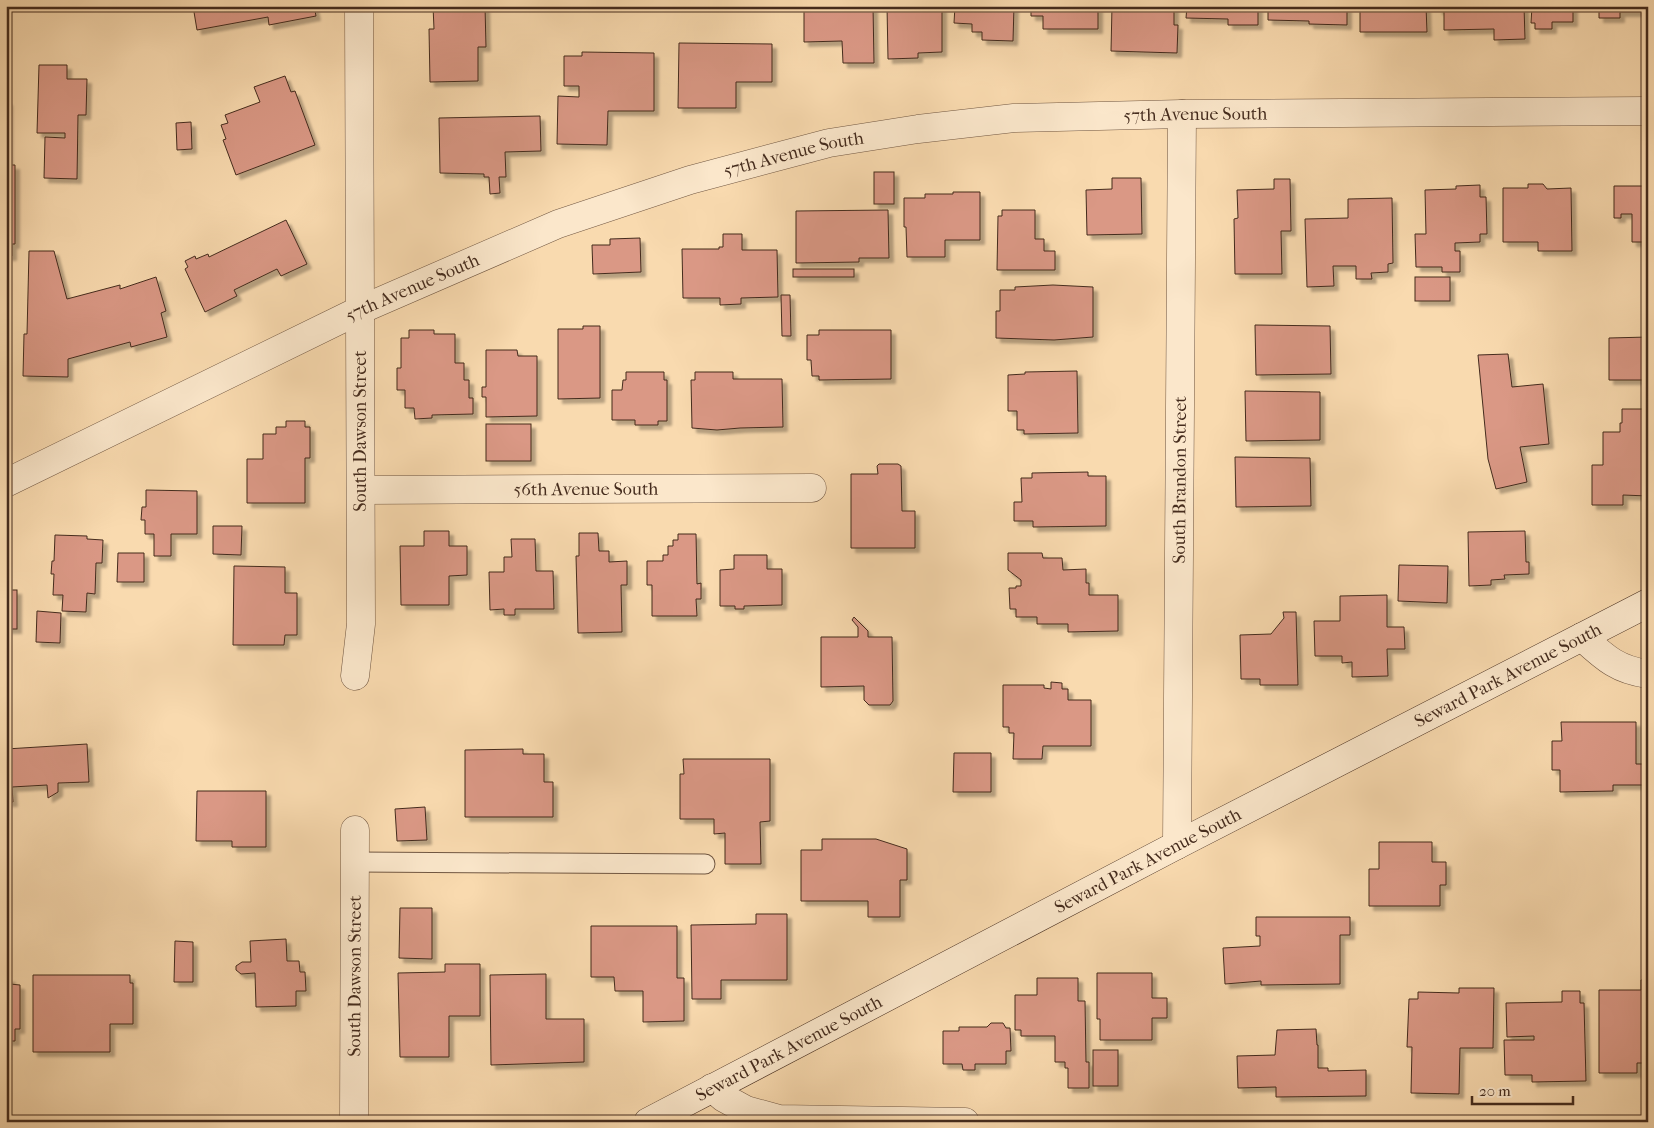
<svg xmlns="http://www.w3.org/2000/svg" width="1654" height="1128" viewBox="0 0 1654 1128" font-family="'IM FELL French Canon',serif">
<defs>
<filter id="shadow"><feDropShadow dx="4.5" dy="4.5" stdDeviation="1" flood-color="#0004"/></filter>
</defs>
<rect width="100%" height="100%" fill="#f9daaf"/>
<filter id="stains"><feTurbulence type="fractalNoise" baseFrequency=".004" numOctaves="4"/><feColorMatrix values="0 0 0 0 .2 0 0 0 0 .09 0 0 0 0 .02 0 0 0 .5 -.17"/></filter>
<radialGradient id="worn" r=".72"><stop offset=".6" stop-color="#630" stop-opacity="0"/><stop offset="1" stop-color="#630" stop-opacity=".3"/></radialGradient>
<g fill="#da9885" stroke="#442b1d" filter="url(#shadow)">
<polygon points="193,6 314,6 316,16 269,25 268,17 197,30"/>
<polygon points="433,6 485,6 486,47 478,47 478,81 430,82 429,29 434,29"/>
<polygon points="804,6 873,6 874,63 843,63 842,41 804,42"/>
<polygon points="887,6 942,6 942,52 918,53 918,58 888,59"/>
<polygon points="955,6 1014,6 1013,41 982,40 982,32 972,32 972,24 954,23"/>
<polygon points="1031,6 1098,6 1098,29 1043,29 1043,16 1031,16"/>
<polygon points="1112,6 1174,6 1174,25 1178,25 1177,53 1111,51"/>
<polygon points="1187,6 1258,6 1258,25 1228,25 1228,19 1186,18"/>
<polygon points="1268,6 1347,6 1347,25 1309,24 1309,21 1268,20"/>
<polygon points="1360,6 1426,6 1427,32 1360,32"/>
<polygon points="1438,6 1524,6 1525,39 1494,40 1494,29 1444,30 1444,10 1438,10"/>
<polygon points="1532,6 1573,6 1573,22 1552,22 1552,29 1535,29 1535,23 1531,23"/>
<polygon points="1599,6 1640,6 1640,12 1620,12 1620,18 1599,18"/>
<rect x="1645" y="6" width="3" height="15"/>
<polygon points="679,43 772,44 772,82 736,82 736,108 678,108"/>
<polygon points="582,52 654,53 654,111 608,111 607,145 557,144 558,96 579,97 579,86 564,86 564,56 582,56"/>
<polygon points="39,65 67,65 67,79 87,79 86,115 78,115 77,179 44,178 45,137 65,138 65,133 37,133"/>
<polygon points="285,76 291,92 295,91 315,145 236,175 223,140 226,139 221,125 228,123 225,115 260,102 254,87"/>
<polygon points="6,101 8,101 8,165 15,165 15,244 12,244 12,256 6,256"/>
<polygon points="540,116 541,151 505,152 506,177 499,177 500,193 490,194 489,177 484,177 484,174 440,173 439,118"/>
<polygon points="191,122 192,149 177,150 176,123"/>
<rect x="874" y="172" width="20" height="32"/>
<polygon points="1112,178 1141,178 1142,234 1087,235 1086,190 1112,189"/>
<polygon points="1274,179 1290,179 1291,231 1281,231 1282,274 1235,274 1234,219 1238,218 1237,190 1274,189"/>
<polygon points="1528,184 1543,184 1547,189 1571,188 1572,251 1538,251 1538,242 1503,242 1503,188 1528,188"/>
<polygon points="1480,185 1480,197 1486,197 1487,234 1480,234 1480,242 1455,243 1455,251 1460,251 1460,272 1442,272 1442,267 1416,267 1415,234 1426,234 1425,190 1456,189 1456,186"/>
<polygon points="1614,186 1648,186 1648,242 1632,242 1632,214 1621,214 1621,218 1614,218"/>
<polygon points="953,192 980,192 980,240 945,240 945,257 907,257 906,227 904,227 904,198 925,198 925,194 953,194"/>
<polygon points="1392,198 1393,263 1388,264 1388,272 1371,273 1372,279 1356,279 1356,266 1333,266 1334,286 1307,287 1305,219 1348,218 1348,199"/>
<polygon points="888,210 889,258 859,258 859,262 796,263 796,211"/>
<polygon points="1002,210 1035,210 1035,239 1044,239 1044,251 1055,251 1055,270 997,270 998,216 1002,216"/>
<polygon points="286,220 307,264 281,276 277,269 234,290 237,296 205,312 185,269 188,267 185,261 195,256 196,259 208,254 209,257"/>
<polygon points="723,234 742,234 742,250 777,250 778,297 741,298 741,304 720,305 720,298 683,298 682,249 719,249 719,247 723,247"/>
<polygon points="640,238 641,272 593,274 592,245 610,245 610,239"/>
<polygon points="29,251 54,251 67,299 120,285 120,289 156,277 166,311 161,313 167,337 131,347 130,342 68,359 68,377 23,376 24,334 27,334"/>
<rect x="793" y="269" width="61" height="8"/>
<rect x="1415" y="277" width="35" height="24"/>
<polygon points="1053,285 1093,287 1093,337 1054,340 996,338 996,311 1000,311 1000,290 1015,290 1015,287"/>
<polygon points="781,295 790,295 791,336 782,336"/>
<polygon points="1255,325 1330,326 1331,374 1256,375"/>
<polygon points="583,326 600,326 600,398 558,399 558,329 583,329"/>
<polygon points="409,330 434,330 434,334 455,334 455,363 464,363 464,380 469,380 469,398 473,398 473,414 432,415 432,418 415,419 414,408 405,408 405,390 397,390 397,368 401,368 401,338 409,338"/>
<polygon points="819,330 891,330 891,379 819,380 819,376 812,376 811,360 807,360 807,335 819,335"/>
<polygon points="1648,337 1648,380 1609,380 1609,338"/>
<polygon points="486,350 517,350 518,356 537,356 537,416 486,417 486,397 482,397 482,387 486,387"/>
<polygon points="1508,354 1512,387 1543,384 1549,444 1520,447 1527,482 1496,489 1488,459 1478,355"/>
<polygon points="1077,371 1078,433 1024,434 1024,430 1017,430 1017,411 1008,411 1008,375 1025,374 1025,372"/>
<polygon points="626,372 664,372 664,380 667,380 667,421 658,421 658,425 635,425 635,420 612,420 612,390 622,390 623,380 626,380"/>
<polygon points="695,372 733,372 733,379 782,379 783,427 740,428 717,430 692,428 691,380 695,380"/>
<polygon points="1245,391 1320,392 1320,440 1246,441"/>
<polygon points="1622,409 1648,409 1648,496 1623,495 1623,505 1592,505 1592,465 1603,465 1603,432 1620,432 1620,423 1622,423"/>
<polygon points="286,421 305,421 305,427 310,427 310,458 305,458 305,503 247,503 247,459 263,459 263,434 276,434 276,427 286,427"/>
<rect x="486" y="424" width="45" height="37"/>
<polygon points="1235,457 1310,458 1311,506 1236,507"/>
<polygon points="879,464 898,464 901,466 902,511 915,511 915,548 851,548 851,474 878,474 877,466"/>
<polygon points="1088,472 1088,476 1106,476 1106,526 1033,527 1033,521 1014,521 1014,502 1022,502 1021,478 1032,478 1032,473"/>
<polygon points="146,490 197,491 197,534 171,534 171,556 154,556 154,534 145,534 145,520 141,520 142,507 146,507"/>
<polygon points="213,526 242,526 241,555 213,554"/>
<polygon points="424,531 449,531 449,546 467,546 467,575 449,576 449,605 401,605 400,546 424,546"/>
<polygon points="1525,531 1526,562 1529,562 1529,574 1504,575 1505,579 1491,580 1491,585 1469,586 1468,532"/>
<polygon points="579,533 598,533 599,551 609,551 609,562 627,561 627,585 621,585 622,632 578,633 576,556 579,556"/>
<polygon points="678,534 696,534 697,584 701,583 701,599 696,599 697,616 652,616 652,585 647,585 647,561 663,561 663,555 668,555 668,546 673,546 673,540 678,540"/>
<polygon points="55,535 87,536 87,539 103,540 102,563 96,563 95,594 87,593 86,612 62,611 63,595 53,595 54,574 51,574 52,561 54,561"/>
<polygon points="511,539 535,539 536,571 553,571 554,609 515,609 515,615 504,615 504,609 490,610 489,572 504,572 504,557 512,557"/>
<polygon points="118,553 144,553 144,582 117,582"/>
<polygon points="1008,553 1042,553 1043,558 1062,558 1063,570 1086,569 1086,583 1089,583 1089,595 1118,595 1118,631 1068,632 1068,624 1037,624 1037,617 1016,617 1016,609 1010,609 1009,588 1016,588 1016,586 1021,586 1021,580 1008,570"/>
<polygon points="734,555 767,555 767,569 782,569 782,605 744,606 744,609 735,609 735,606 720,606 720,570 734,569"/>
<polygon points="1399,565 1448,566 1447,603 1398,601"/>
<polygon points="234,566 285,567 285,593 297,593 297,635 285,635 284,645 233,645"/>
<rect x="6" y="590" width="11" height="39"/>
<polygon points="1387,595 1387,627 1404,627 1405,649 1387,649 1388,676 1352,677 1352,662 1342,663 1342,656 1315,656 1314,621 1340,621 1340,596"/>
<polygon points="37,611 61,613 60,643 36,642"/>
<polygon points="1283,612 1296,612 1298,685 1260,685 1260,679 1241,679 1240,635 1271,634 1284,618"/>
<polygon points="854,617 868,631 868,637 892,637 893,701 890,705 869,705 864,700 864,686 821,687 821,637 858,637 858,627 852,620"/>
<polygon points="1051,682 1062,683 1062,689 1068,689 1068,700 1091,700 1091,746 1043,746 1042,759 1013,759 1014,733 1009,733 1009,727 1003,727 1003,685 1044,685 1044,688 1051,689"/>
<polygon points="1561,722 1636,722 1636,764 1648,764 1648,785 1613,785 1613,791 1560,792 1560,770 1552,770 1552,741 1562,741"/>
<polygon points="87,744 89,782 58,783 58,792 48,798 47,785 12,787 13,802 6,802 6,749"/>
<polygon points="523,749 523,754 544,754 544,782 553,782 553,817 465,817 465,750"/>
<polygon points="954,753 991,753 991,792 953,792"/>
<polygon points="683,759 770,759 770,821 760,822 761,864 725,864 725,833 714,834 714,819 680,819 680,774 684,774"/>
<polygon points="197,791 266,791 266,847 232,847 232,841 196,841"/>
<polygon points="425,807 427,840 397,841 395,809"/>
<polygon points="822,839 876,839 907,849 907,880 900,880 900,917 868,917 868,901 801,901 801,850 822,850"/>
<polygon points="1379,842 1432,842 1432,862 1446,862 1446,885 1440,885 1440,906 1369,906 1369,869 1379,869"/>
<polygon points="400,908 432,908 432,959 399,958"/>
<polygon points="756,914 787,914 787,980 721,980 721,999 692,999 691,925 756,924"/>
<polygon points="1256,917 1350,917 1350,935 1340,935 1340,984 1261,985 1261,981 1225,984 1223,948 1260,946 1260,936 1256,936"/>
<polygon points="591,926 677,926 677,978 684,978 684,1021 643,1022 643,991 615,991 614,977 591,977"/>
<polygon points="286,939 287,961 299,961 300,972 305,972 306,991 296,991 296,1006 256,1007 255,973 241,974 236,970 236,966 242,962 251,962 250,941"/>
<polygon points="175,941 193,942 193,982 174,982"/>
<polygon points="445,964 480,964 480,1016 449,1016 449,1057 400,1057 398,973 445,972"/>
<polygon points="1097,973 1152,973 1152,998 1167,998 1167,1018 1152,1018 1152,1040 1100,1040 1100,1019 1097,1019"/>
<polygon points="546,974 546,1019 584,1019 584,1062 491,1065 490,975"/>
<polygon points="33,975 130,975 130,983 133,983 133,1024 110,1024 110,1052 33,1052"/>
<polygon points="6,978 11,978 10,984 20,985 20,1029 15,1029 15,1041 6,1041"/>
<polygon points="1037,978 1078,978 1078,1001 1085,1001 1086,1062 1089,1062 1089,1088 1068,1088 1068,1068 1065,1068 1065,1062 1055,1062 1055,1036 1021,1036 1021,1030 1015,1030 1015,995 1037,995"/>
<polygon points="1641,980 1648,980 1648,1063 1637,1063 1637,1073 1599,1073 1599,990 1641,990"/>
<polygon points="1459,988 1494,988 1493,1048 1460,1048 1459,1094 1411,1093 1412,1047 1407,1047 1409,999 1418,999 1418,992 1459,993"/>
<polygon points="1562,991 1580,991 1580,1003 1584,1003 1586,1081 1532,1082 1532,1075 1505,1075 1504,1040 1534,1040 1534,1036 1507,1037 1506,1003 1562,1002"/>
<polygon points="991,1023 1003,1023 1006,1028 1010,1028 1011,1051 1006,1051 1006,1064 975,1064 975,1070 963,1070 962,1064 943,1064 943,1031 959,1031 959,1027 987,1027"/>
<polygon points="1316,1029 1317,1045 1318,1045 1318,1068 1328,1068 1328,1071 1366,1070 1366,1096 1276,1097 1276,1087 1238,1088 1237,1056 1275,1055 1277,1030"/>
<rect x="1093" y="1050" width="25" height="36"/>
</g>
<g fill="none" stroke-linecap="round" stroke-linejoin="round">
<g stroke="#715742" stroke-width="21">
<polyline id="lane" points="355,862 705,864"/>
</g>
<g stroke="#715742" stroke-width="29">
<g id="street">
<path id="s1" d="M6,483l354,-173 198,-86 132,-44 139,-37 89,-14 96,-11 168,-4 466,-3"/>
<path id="s2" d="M361,490l451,-2"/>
<path d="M1582,637c22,20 35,33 66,37"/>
<polyline points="355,676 361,624 359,6"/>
<path id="s3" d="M1177,845l5,-731"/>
<polyline points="712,1088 724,1098 746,1110 779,1119 965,1122"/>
<path id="s4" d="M354,1122l1,-292"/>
</g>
</g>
<g stroke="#442b1d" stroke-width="29">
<g id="secondary">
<path id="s5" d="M648,1122l529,-277 471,-242"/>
</g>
</g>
<use href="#lane" stroke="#fbe7cb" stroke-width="19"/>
<use href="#street" stroke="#fbe7cb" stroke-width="28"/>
<use href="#secondary" stroke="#fbe7cb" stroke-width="28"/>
</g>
<g text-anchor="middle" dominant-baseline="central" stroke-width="4" stroke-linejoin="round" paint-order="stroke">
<g font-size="18" fill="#442b1d" stroke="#fbe7cb">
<text stroke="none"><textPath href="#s1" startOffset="1261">57th Avenue South</textPath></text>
<text stroke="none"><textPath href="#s1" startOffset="856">57th Avenue South</textPath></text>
<text stroke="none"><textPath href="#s1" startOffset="451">57th Avenue South</textPath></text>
<text transform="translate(360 431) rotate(-90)">South Dawson Street</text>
<text stroke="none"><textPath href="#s3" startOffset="365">South Brandon Street</textPath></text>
<text stroke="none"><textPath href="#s2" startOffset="225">56th Avenue South</textPath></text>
<text stroke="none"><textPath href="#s5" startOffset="969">Seward Park Avenue South</textPath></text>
<text stroke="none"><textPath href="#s5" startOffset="564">Seward Park Avenue South</textPath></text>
<text stroke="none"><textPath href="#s4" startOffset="146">South Dawson Street</textPath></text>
<text stroke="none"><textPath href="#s5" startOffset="159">Seward Park Avenue South</textPath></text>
</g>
</g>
<rect width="1654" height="1128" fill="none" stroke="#f9daaf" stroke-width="25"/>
<rect x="8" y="8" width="1639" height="1113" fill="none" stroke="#442b1d" stroke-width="2.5"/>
<rect x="12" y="12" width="1629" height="1103" fill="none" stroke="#442b1d"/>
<path d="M1472 1096v8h101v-8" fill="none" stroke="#442b1d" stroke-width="2.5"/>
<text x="1479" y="1096" font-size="15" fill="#442b1d" stroke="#fbe7cb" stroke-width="4" paint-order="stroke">20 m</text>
<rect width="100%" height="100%" filter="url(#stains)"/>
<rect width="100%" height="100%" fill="url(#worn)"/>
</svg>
